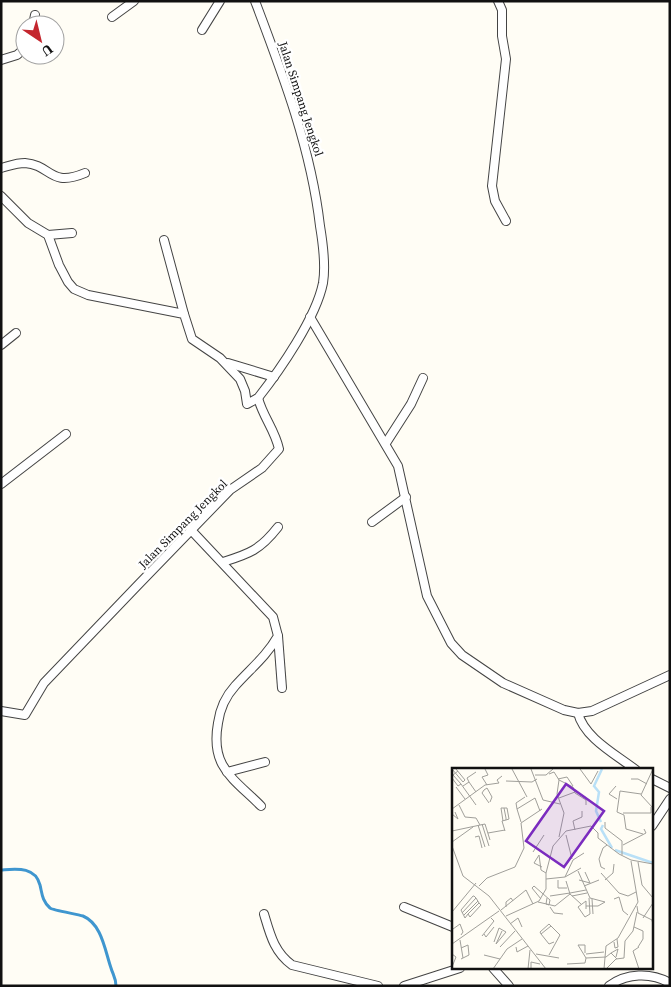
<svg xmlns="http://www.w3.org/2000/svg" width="671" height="987" viewBox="0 0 671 987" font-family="'Source Serif 4',serif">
<rect width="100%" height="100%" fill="#fffdf5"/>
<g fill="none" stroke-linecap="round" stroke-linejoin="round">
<path stroke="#3f96cf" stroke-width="3" d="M1,870c15,-1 34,-4 39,15 2,8 2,16 10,23 2,2 26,6 33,8 19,8 22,35 28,52 2,7 5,10 5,18"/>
<g stroke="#444" stroke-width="10">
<g id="street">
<polyline points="498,1 502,10 502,36 506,59 492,186 495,201 506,221"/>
<polyline points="112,17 134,1"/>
<polyline points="33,25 35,15"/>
<polyline points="202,30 220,1"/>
<polyline points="1,60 17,55 25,48"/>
<path d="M1,168c8,-2 15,-5 24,-5 27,2 24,25 60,10"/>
<path d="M1,196l27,27 20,12 11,30 9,17 6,7 14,6 96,19 8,25 28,19 20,21 5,12 2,13 11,-6c22,-28 58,-80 65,-115 3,-18 0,-39 -3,-57 -9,-78 -37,-151 -65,-225"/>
<polyline points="48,235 72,233"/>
<polyline points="164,240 184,314"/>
<polyline points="310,317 398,466 427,596 451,643 462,655 503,683 564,710 578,713 592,711 670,675"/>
<polyline points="1,345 16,333"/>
<polyline points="228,363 274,377"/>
<polyline points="386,443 411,404 423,378"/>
<polyline points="1,484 66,434"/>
<polyline points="372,522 406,497"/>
<path d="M191,530l82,87 5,19c-12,21 -28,33 -43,50 -10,11 -15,22 -17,37 -8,44 15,55 43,83"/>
<path d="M223,562c26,-8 37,-12 55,-35"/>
<polyline points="278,636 282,688"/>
<path d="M1,711l24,4 19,-32 93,-97 93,-96 32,-22 17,-19c-4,-19 -16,-32 -21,-51"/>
<path d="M578,713c6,25 39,42 58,57"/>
<polyline points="227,772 265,762"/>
<polyline points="652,779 670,788"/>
<polyline points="652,826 670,799"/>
<polyline points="404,907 453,927"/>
<path d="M264,914c6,20 10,38 28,51l86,21"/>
<polyline points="493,968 509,986"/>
<polyline points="404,986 460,968"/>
<path d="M609,986c17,-13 42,-14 61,-3"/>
</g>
</g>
<use href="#street" stroke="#fff" stroke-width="8"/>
</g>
<g text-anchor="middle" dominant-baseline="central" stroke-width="5" stroke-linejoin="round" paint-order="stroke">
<g font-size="12" fill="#111" stroke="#fff">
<text transform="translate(301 99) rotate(72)">Jalan Simpang Jengkol</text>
<text transform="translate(183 524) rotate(-45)">Jalan Simpang Jengkol</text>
</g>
</g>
<g transform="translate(452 768)">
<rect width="201" height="201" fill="#fffdf5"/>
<path fill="none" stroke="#b9e0f7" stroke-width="2.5" d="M149,54l-5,-11 3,-19 -5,-6 8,-17M151,57l-2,4 11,19M163,82l38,13"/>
<path fill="none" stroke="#a09f9a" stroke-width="1" d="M0,1l11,13M4,1l9,11 -2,2M33,1l3,6 -6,2 5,8M60,1l15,28M79,1l12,31 17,4M128,1l11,15 7,-13M201,1l-12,26 12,13M97,6l5,-2 5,8 14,7 2,6 11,7v5M83,7h11l7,-6M0,10l6,8 3,-2 -8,-9 5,-4M106,11l9,-2 6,9M179,11h7l9,5M107,12l-2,14 7,19 -5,24M54,13l26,1 5,-3M17,14l-2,-4 9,-6M9,16l15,21M11,18l6,-4 7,10M164,18l-7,8 8,5M4,19l9,12M32,22l3,-2 5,9 -2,5M32,22l-2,3 7,10M189,26l-21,-3 -3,21 7,3 2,14 17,5M107,30l16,-6M7,37l6,12 11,1 4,7M52,40h3l2,11 -3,1M0,41l33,-24 14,-2 -2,-3 5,-4M65,41l-1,-6 9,-6M171,45h28v-6M0,46l6,5 -3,-7M51,53l-2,-13h3l2,10v2l-4,1 3,10M69,54l-4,-13 18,-11 5,13M153,54v6l17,13v14M30,56l7,22M26,57l7,22M123,62l-2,-9 9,-4v-6M0,63l33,-7 5,16M36,65l17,-3M114,67l6,24M23,69l4,-1 3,12M0,74l21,-15M171,77l23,-12 -2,-4M0,78l11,30 26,20 57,73M81,84l11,-17M87,87l2,15 5,3M87,87l-5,8 8,4M186,94l4,23 11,13M153,101l-4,-2 -2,-8 4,-11 4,-3M126,103l12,27 15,4M149,105l18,20 9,3 8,-4M113,109l16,-9M94,111l19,-2 8,-17 11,-7M106,112v8h9M127,112l11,3 -5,-11M153,112l8,-7 1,-9M114,113l4,13 11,10M27,118l8,-8 28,-11 9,-19 -3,-25 21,-14M132,118l15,-6M118,125l16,-3M98,128l20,-3M120,128l15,-3M137,130l1,16M89,131l-9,-11 2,-2 16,14 -1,5 -3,-1 1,-6M140,131l1,15M162,131l5,-2 4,14 5,4M86,134l17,4 15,-12M134,138h12l7,-4M185,138l1,7 14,7 1,5M54,139v-5l5,-4 2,3M98,139l4,6 9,1M134,141v-8l-8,6 7,10 5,-3M49,142l25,-20 7,14M0,144l24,-29M10,145l14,-15M16,146l2,3 11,-12 -2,-2 -3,-5 -2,-2h-1l-12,14 4,8 3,-4 11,-11M12,147l14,-14M54,148l33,-15 7,-12v-16l7,-27 13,-15 25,-5 7,7v5l21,16 12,6 22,4M191,150l10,-15M58,156l8,-6 4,9M182,159l9,4v8l-5,8M1,161l7,-5 3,8 -2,3M32,166l2,3 8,-10M89,166l8,10 5,-2M30,168l12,-15 -3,-3M8,172l3,18M42,174l5,-14 7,4 -10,12 6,-13M162,174l1,6 3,-1 -1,-8M0,176l47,-33M48,179l15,-16M64,179l1,5 11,-6M9,180l7,-3 1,10 -8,4M133,185v-8h-7l8,13M159,185l7,-4 -2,8M0,186l4,3 -4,10M84,186l23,4M134,186l18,-2M32,187l16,4M97,187l11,-20 -11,-11 -9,8 1,2 10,-8M115,196l18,-1 1,-5 20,-1 5,-4 6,6M41,201l14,-20 15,-10M76,201l2,-19M79,201v-7l9,2M152,201l2,-23 12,-8 20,-36 -7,-41M154,201l10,-10 8,-1 1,-17 8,-10 4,-19M187,201l-6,-18 6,-4"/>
<path fill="#7b2cbf" fill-opacity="0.15" stroke="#7b2cbf" stroke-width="2.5" d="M114,16l38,27 -40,56 -38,-26z"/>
<rect width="201" height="201" fill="none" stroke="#111" stroke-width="2.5"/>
</g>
<rect width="671" height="987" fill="none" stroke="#111111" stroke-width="5"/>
<g transform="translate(40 40) rotate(145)"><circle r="24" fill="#ffffff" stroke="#a0a0a0"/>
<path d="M0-4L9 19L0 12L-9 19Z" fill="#c4262e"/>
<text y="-8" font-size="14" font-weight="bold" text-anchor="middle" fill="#111111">U</text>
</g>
</svg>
